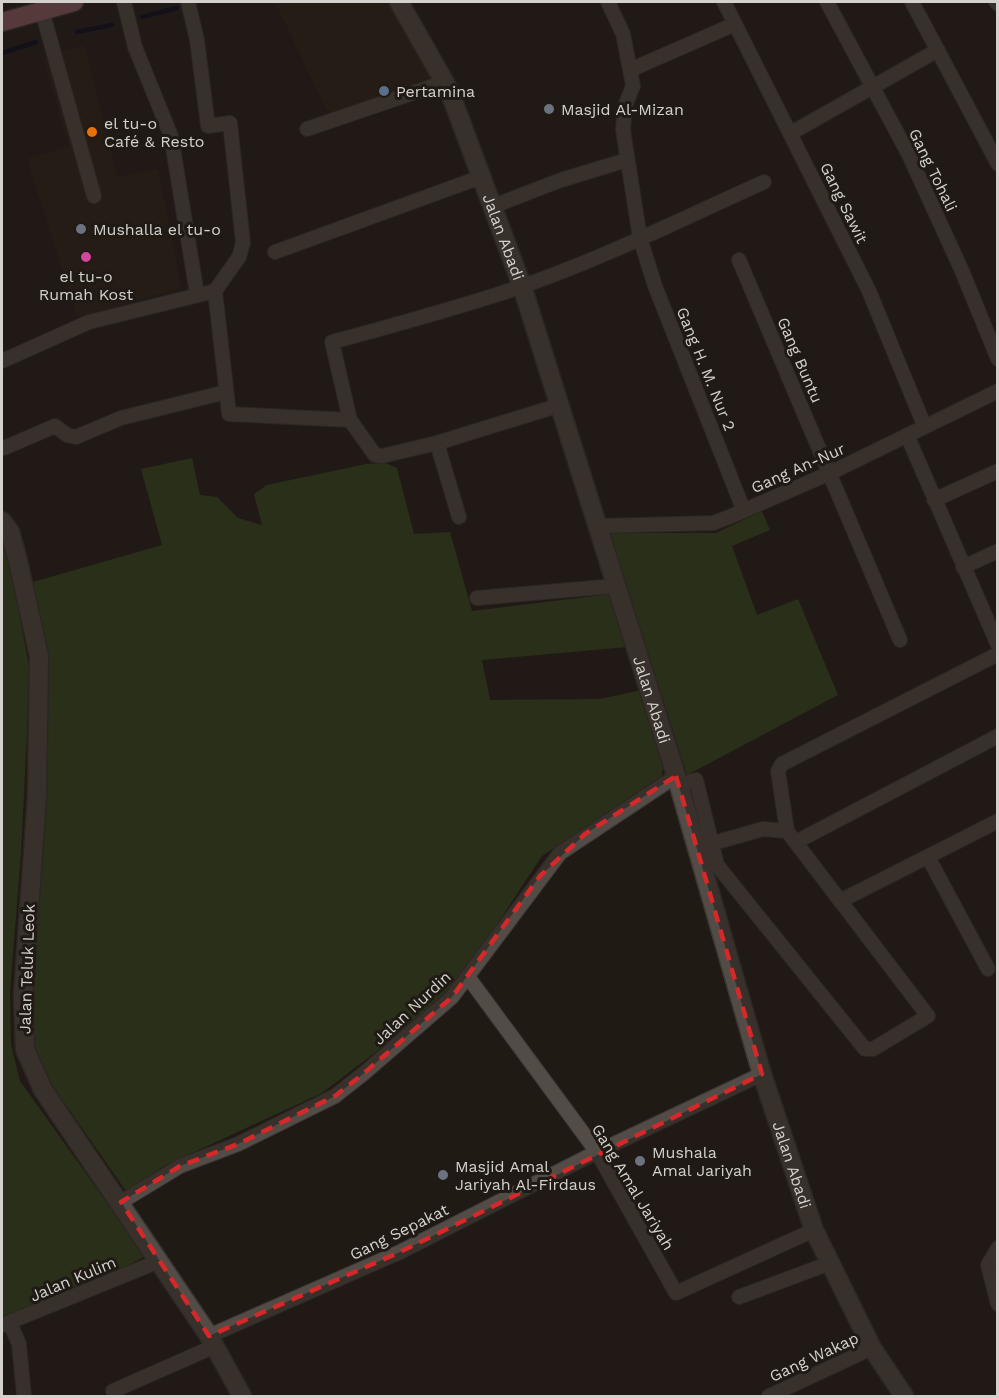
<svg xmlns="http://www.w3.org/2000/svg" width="999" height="1398" viewBox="0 0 999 1398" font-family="'Work Sans',sans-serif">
<rect width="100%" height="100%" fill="#201a15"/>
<g fill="#2a2016">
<polygon points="275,2 387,2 438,82 332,120"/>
<polygon points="84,45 117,177 158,169 181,288 78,317 27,159 69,146 43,57"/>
</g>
<g fill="#35491d">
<polygon points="192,458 200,495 217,497 238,518 262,525 254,494 267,485 366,464 385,463 397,468 414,534 450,532 472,611 611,594 627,647 482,660 490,700 600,699 642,690 663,762 662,776 542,856 474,959 443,997 385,1045 322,1093 164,1166 126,1191 45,1075 33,1047 30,1005 43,829 47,649 33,582 162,545 141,469"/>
<polygon points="762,511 770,530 732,546 757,615 798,599 838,695 687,775 610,533 716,533"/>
<polygon points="2,538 7,547 30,672 21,854 10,991 11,1045 20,1081 145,1256 104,1279 2,1318"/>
</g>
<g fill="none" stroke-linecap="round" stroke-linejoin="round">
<g stroke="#00061e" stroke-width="4.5">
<polyline points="142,17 177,8"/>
<polyline points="77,32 112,25"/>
<polyline points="2,53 36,42"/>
</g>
<g stroke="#3a3633" stroke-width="16">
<g id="minor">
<polyline points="124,2 135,47 171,136 197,294"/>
<polyline points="608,2 623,34 630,70"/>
<polyline points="724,2 869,291 924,425"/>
<polyline points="827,2 909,155 962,271 998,359"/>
<polyline points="912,2 998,164"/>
<polyline points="996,2 998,4"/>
<polyline points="42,11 94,196"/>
<polyline points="735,24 630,70 633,86 625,106 623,130 640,238 655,286 744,511"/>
<polyline points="307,129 445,82"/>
<polyline points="791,133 938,50"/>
<polyline points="491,207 561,180 627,160"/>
<polyline points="275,252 481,177"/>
<polyline points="739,260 900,640"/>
<polyline points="215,291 229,414 350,420 375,455 382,456 437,443 560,405"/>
<polyline points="2,361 89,322 215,291 239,257 243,243 230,123 208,126 197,40 188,2"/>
<path d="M350,420l-18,-78c63,-17 126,-34 188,-55 84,-29 164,-69 244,-105"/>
<polyline points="907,435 998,645"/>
<polyline points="437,443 459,517"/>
<polyline points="4,448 55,426 67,435 76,437 121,418 226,392"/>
<polyline points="934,500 998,471"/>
<polyline points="599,526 713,523 729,517 830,473 998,391"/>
<polyline points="963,567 998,551"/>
<polyline points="477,598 615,586"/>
<polyline points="679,785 696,780 717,865 865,1049 873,1049 928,1016 787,831 778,771 782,764 998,654"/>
<polyline points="796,842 998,736"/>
<polyline points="705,848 710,844 763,829 787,831"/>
<polyline points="928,857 988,969"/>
<polyline points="840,901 998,821"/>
<polyline points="468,977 597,1152 676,1293 814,1230"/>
<polyline points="121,1202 180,1166 238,1144 335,1096 363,1074 452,997 560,853 676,776"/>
<polyline points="998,1248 988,1265 998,1304"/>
<polyline points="739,1297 830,1263"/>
<polyline points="10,1323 19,1344 24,1396"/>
<polyline points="2,1325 157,1262"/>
<polyline points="209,1336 400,1252 597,1152 762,1074"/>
<polyline points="113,1391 215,1346"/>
<polyline points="769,1396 872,1348"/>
</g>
</g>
<g stroke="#3a3633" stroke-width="21">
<g id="tertiary">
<path id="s1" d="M399,2l50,88 73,196 157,499 83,289 52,156 58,118 32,48"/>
<polyline points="2,521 10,532 18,561 39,656 37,796 23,997 25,1049 43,1090 209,1336 242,1396"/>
</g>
</g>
<g stroke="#3a3633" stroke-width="21">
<polyline id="primary" points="2,22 74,2"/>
</g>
<use href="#minor" stroke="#534c46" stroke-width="14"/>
<use href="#tertiary" stroke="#534c46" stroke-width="18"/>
<use href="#primary" stroke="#986168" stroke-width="18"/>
</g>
<path d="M0 0H999V1398H0ZM676,776l86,298 -362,178 -191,84 -88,-134 59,-36 58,-22 97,-48 28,-22 89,-77 88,-121 45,-42z" fill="#201a15" fill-opacity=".55" fill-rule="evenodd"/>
<path fill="none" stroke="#d62828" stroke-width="4.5" stroke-dasharray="12 8" stroke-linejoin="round" d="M676,776l86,298 -362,178 -191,84 -88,-134 59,-36 58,-22 97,-48 28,-22 89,-77 88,-121 45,-42z"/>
<circle fill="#5c6f8a" stroke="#201a15" stroke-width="2" cx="384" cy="91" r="6"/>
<g fill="#6b7280" stroke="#201a15" stroke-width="2">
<circle cx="549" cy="109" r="6"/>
<circle cx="81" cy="229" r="6"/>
<circle cx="640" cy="1161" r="6"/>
<circle cx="443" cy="1175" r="6"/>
</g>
<circle fill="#e8710a" stroke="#201a15" stroke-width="2" cx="92" cy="132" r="6"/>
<circle fill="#d1479c" stroke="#201a15" stroke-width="2" cx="86" cy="257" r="6"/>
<g text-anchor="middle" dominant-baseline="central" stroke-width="6" stroke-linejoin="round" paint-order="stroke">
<g font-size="16" fill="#d4d1cd" stroke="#201a15" text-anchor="start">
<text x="396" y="91">Pertamina</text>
<text x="561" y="109">Masjid Al-Mizan</text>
<text x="104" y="123">el tu-o<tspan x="104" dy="18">Café &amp; Resto</tspan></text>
<text x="93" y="229">Mushalla el tu-o</text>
<text x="86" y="276" text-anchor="middle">el tu-o<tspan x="86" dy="18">Rumah Kost</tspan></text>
<text x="652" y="1152">Mushala<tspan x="652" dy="18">Amal Jariyah</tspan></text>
<text x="455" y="1166">Masjid Amal<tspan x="455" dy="18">Jariyah Al-Firdaus</tspan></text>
</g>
<g font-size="16" fill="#d4d1cd" stroke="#201a15">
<text transform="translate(933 170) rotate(64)">Gang Tohali</text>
<text transform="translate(844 203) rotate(64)">Gang Sawit</text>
<text stroke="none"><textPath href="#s1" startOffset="258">Jalan Abadi</textPath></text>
<text transform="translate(800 360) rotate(67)">Gang Buntu</text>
<text transform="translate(706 369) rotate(68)">Gang H. M. Nur 2</text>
<text transform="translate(798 468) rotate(-24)">Gang An-Nur</text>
<text stroke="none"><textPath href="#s1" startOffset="744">Jalan Abadi</textPath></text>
<text transform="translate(27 969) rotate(-88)">Jalan Teluk Leok</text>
<text transform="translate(412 1008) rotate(-43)">Jalan Nurdin</text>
<text stroke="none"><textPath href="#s1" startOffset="1230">Jalan Abadi</textPath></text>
<text transform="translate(633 1187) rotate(59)">Gang Amal Jariyah</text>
<text transform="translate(399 1232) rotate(-26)">Gang Sepakat</text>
<text transform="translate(73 1279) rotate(-23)">Jalan Kulim</text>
<text transform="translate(814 1357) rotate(-25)">Gang Wakap</text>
</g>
</g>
<rect width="999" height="1398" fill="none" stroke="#d4d1cd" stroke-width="6"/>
</svg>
